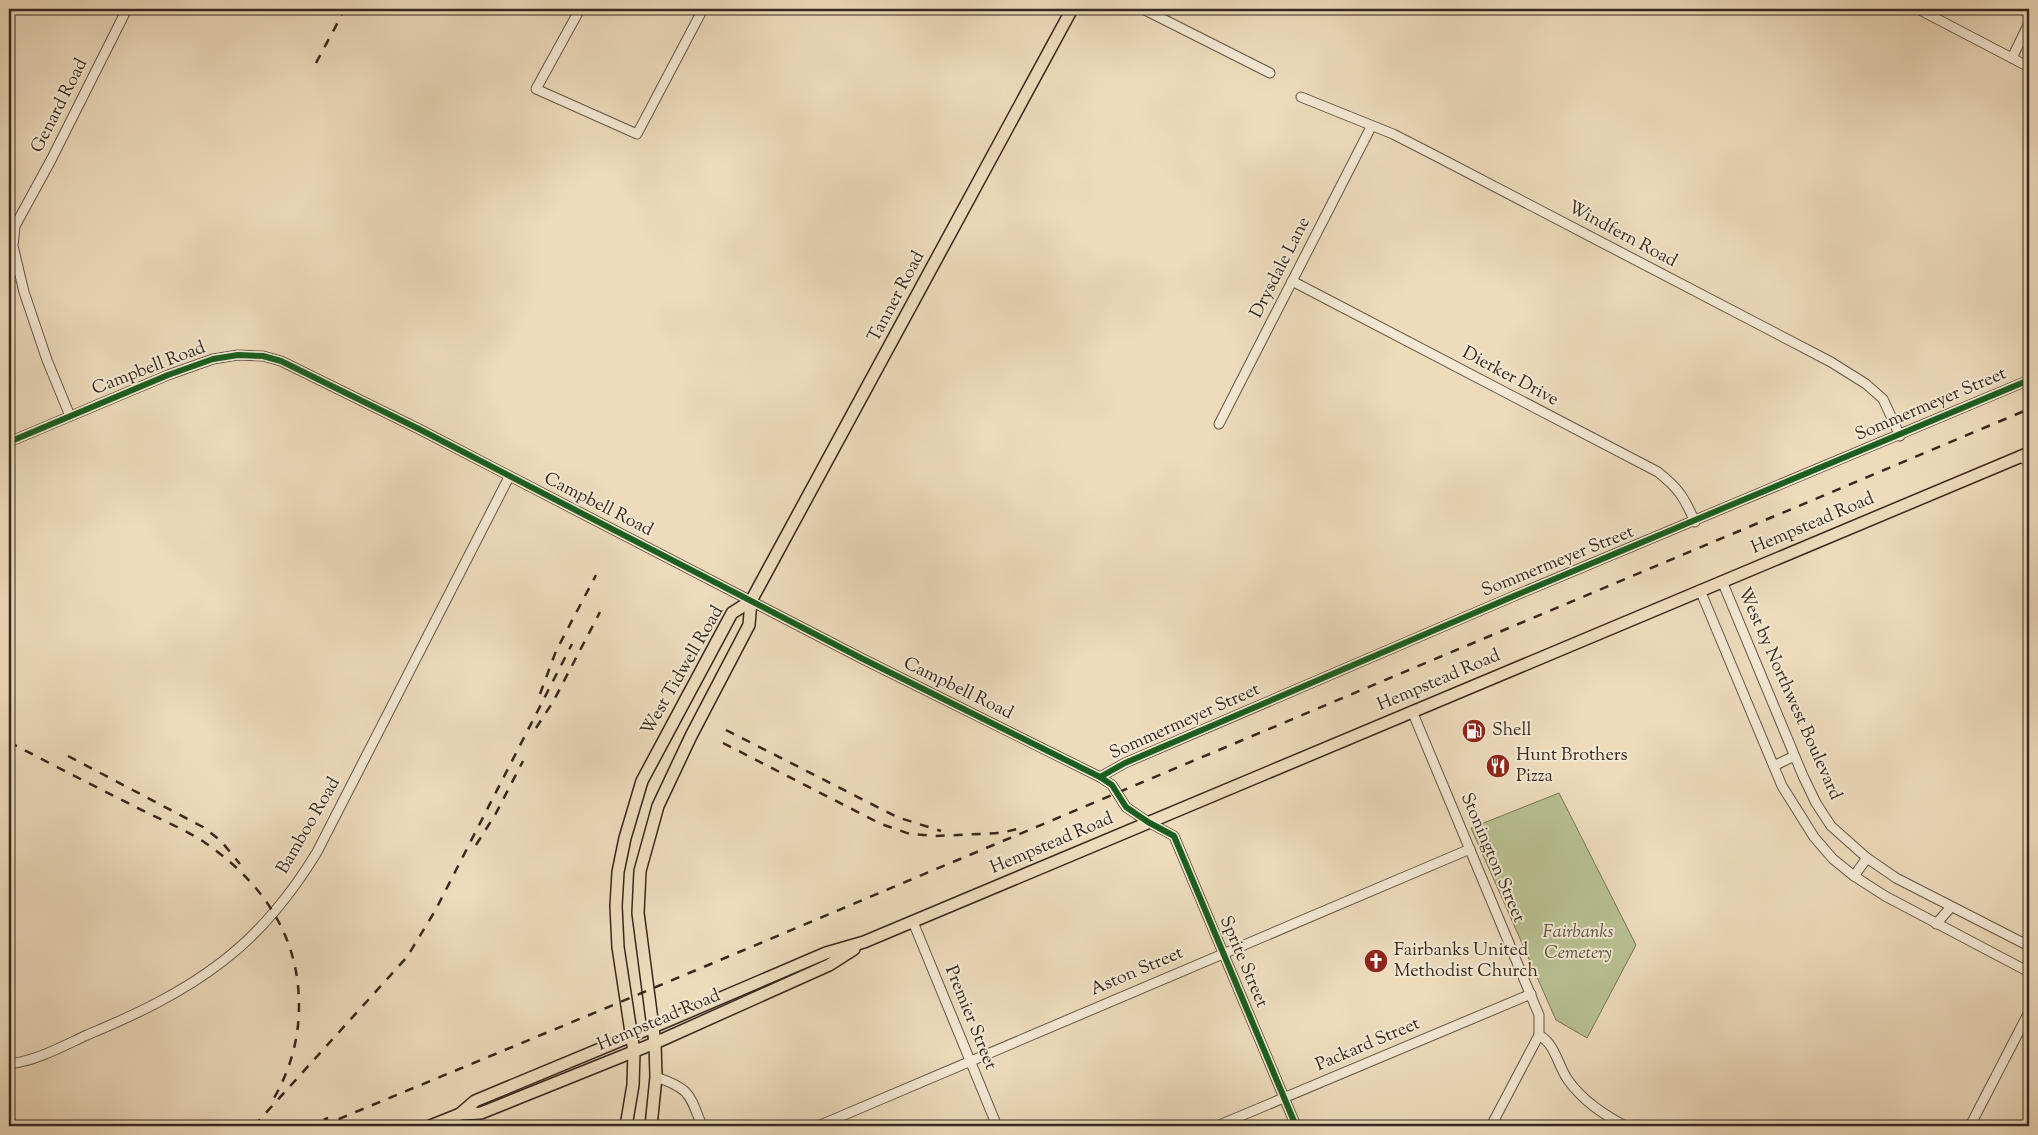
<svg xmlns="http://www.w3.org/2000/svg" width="2038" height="1135" viewBox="0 0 2038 1135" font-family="'Sorts Mill Goudy',serif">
<rect width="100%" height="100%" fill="#eddbbc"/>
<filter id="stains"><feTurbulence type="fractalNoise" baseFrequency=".004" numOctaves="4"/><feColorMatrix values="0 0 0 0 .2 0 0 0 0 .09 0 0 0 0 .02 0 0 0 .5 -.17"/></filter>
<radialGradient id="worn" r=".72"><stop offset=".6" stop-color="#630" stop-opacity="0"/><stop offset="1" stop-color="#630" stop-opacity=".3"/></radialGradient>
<polygon fill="#b8c091" stroke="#777457" points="1559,793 1636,945 1587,1038 1556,1020 1471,828"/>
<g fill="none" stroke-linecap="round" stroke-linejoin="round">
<g stroke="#645545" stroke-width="11">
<g id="minor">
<polyline points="580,9 536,89 637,134 703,9"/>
<polyline points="1143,9 1270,73"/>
<polyline points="1918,9 2029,67"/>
<polyline points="2012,58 2029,23"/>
<polyline points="1301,97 1393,134 1436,156 1831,362 1866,384 1883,399 1900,436"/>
<path d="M1292,281l366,191c21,17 26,25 37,50"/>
<polyline points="70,416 47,360 24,292 13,246 15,226 51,160 127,9"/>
<polyline points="1219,424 1371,127"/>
<polyline points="9,442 168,375 213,359 238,355 263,356 281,361 419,429 861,658 1100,777 1112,785 1126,807 1148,822 1174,836 1296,1126"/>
<polyline points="2020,456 2029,463"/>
<polyline points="1722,581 1803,776 1816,803 1831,826 1867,858 1896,878 2029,946"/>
<polyline points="1700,590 1782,786 1814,837 1833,859 1854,876 1885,896 2029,972"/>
<polyline points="1412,711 1539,1015 1539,1035 1491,1126"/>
<polyline points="1774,766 1794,756"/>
<polyline points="1100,777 1125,763 1514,596 2029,380"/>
<polyline points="1854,876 1867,858"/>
<polyline points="913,922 997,1126"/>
<polyline points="1936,924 1951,907"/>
<path d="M1539,1035c17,10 18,29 29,45 15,21 35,34 57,46"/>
<path d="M9,1064c27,-3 54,-18 78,-29 48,-20 95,-42 136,-74 37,-28 70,-69 94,-109l192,-375"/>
<path d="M656,1077c35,12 33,17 46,49"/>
<polyline points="818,1126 1470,849"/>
<polyline points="1217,1126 1531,994"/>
<polyline points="1970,1126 2029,1012"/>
</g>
</g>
<g stroke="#36281d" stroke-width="14">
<g id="major">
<polyline points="460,1114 475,1101 653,1027 826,953 864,942 2029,453"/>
<polyline points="430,1126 460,1114 481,1113 655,1043 829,965 854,949"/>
<polyline points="626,1126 633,1085 634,1052 618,947 616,906 618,872 625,838 642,781 732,613 751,601"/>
<polyline points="651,1126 656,1077 655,1043 638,913 640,871 658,806 691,736 749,625 751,601 1072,9"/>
</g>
</g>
<use href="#minor" stroke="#f3e8d3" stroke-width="9"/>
<use href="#major" stroke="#eddbbc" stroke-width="11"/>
<g stroke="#36281d" stroke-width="2.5" stroke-dasharray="9 9" stroke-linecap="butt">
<polyline points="316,63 345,9"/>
<polyline points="540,694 556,651 596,575"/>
<polyline points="536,728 553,702 600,612"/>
<polyline points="726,730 897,817 941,831"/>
<path d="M9,742c40,21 81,42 121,62 24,13 51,23 74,38 50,34 88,82 94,144 4,40 -4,77 -24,112"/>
<polyline points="723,743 881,824 910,834 936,836 1001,833 1017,829"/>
<polyline points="68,756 203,827 221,841 240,864"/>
<polyline points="476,845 495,815 523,761"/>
<polyline points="254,1126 407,957 435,911 572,644"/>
<polyline points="307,1126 328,1118"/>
<polyline points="322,1126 618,1003 2029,409"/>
</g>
<g stroke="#f3e8d3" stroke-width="9">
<g id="cycleway">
<polyline points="9,442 168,375 213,359 238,355 263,356 281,361 419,429 861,658 1100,777 1112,785 1126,807 1148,822 1174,836 1296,1126"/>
<polyline points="1100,777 1125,763 1514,596 2029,380"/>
</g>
</g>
<use href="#cycleway" stroke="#1b5e20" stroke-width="6"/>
</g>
<defs>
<g id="fuel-disc" transform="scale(1.25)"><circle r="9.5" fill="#8f2418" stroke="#f3e8d3"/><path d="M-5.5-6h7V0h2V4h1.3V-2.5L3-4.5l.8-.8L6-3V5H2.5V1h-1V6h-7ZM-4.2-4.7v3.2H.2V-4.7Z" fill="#fff"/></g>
<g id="restaurant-disc" transform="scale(1.25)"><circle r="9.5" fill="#8f2418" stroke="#f3e8d3"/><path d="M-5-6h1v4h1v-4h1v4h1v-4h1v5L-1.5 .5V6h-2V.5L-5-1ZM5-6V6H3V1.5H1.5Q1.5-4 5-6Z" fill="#fff"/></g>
<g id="church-disc" transform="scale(1.25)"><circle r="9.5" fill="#8f2418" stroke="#f3e8d3"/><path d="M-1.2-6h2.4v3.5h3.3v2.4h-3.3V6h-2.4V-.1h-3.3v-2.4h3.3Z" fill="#fff"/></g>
</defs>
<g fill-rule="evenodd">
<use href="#fuel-disc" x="1474" y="731"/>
<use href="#restaurant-disc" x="1498" y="766"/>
<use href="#church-disc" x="1376" y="961"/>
</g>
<g text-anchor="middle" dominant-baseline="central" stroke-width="4" stroke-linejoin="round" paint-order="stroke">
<g font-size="18" fill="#36281d" stroke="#f3e8d3">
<text transform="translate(60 106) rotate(-63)">Genard Road</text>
<text transform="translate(1622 235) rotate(28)">Windfern Road</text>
<text transform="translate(1281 268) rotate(-63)">Drysdale Lane</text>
<text transform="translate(897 297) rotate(-62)">Tanner Road</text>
<text transform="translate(149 369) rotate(-21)">Campbell Road</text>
<text transform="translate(1510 377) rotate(28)">Dierker Drive</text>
<text transform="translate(1931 405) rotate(-23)">Sommermeyer Street</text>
<text transform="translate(598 505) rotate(27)">Campbell Road</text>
<text transform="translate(1813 524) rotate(-23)">Hempstead Road</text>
<text transform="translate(1558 562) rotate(-22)">Sommermeyer Street</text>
<text transform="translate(683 671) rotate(-60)">West Tidwell Road</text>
<text transform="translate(1439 681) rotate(-23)">Hempstead Road</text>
<text transform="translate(958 689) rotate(26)">Campbell Road</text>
<text transform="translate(1789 694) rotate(66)">West by Northwest Boulevard</text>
<text transform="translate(1185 722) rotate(-24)">Sommermeyer Street</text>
<text transform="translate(309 826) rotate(-60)">Bamboo Road</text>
<text transform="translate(1052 844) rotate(-23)">Hempstead Road</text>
<text transform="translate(1492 858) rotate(67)">Stonington Street</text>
<text transform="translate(1243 962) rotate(67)">Sprite Street</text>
<text transform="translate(1137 972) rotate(-23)">Aston Street</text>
<text transform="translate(970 1018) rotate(68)">Premier Street</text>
<text transform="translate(659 1021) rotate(-23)">Hempstead Road</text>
<text transform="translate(1368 1045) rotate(-23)">Packard Street</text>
</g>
<g font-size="18" fill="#36281d" stroke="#f3e8d3" text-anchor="start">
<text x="1492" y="731">Shell</text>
<text x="1516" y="756">Hunt Brothers<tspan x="1516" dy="21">Pizza</tspan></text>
<text x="1394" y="951">Fairbanks United<tspan x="1394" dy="21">Methodist Church</tspan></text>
</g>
<g font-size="18" font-style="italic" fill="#564e3a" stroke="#f3e8d3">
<text x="1578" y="933">Fairbanks<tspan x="1578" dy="21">Cemetery</tspan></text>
</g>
</g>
<rect width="2038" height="1135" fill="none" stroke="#eddbbc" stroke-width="30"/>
<rect x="10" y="10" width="2018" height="1115" fill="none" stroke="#36281d" stroke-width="2.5"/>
<rect x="15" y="15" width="2008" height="1105" fill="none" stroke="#36281d"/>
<rect width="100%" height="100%" filter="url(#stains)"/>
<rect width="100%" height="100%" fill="url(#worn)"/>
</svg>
